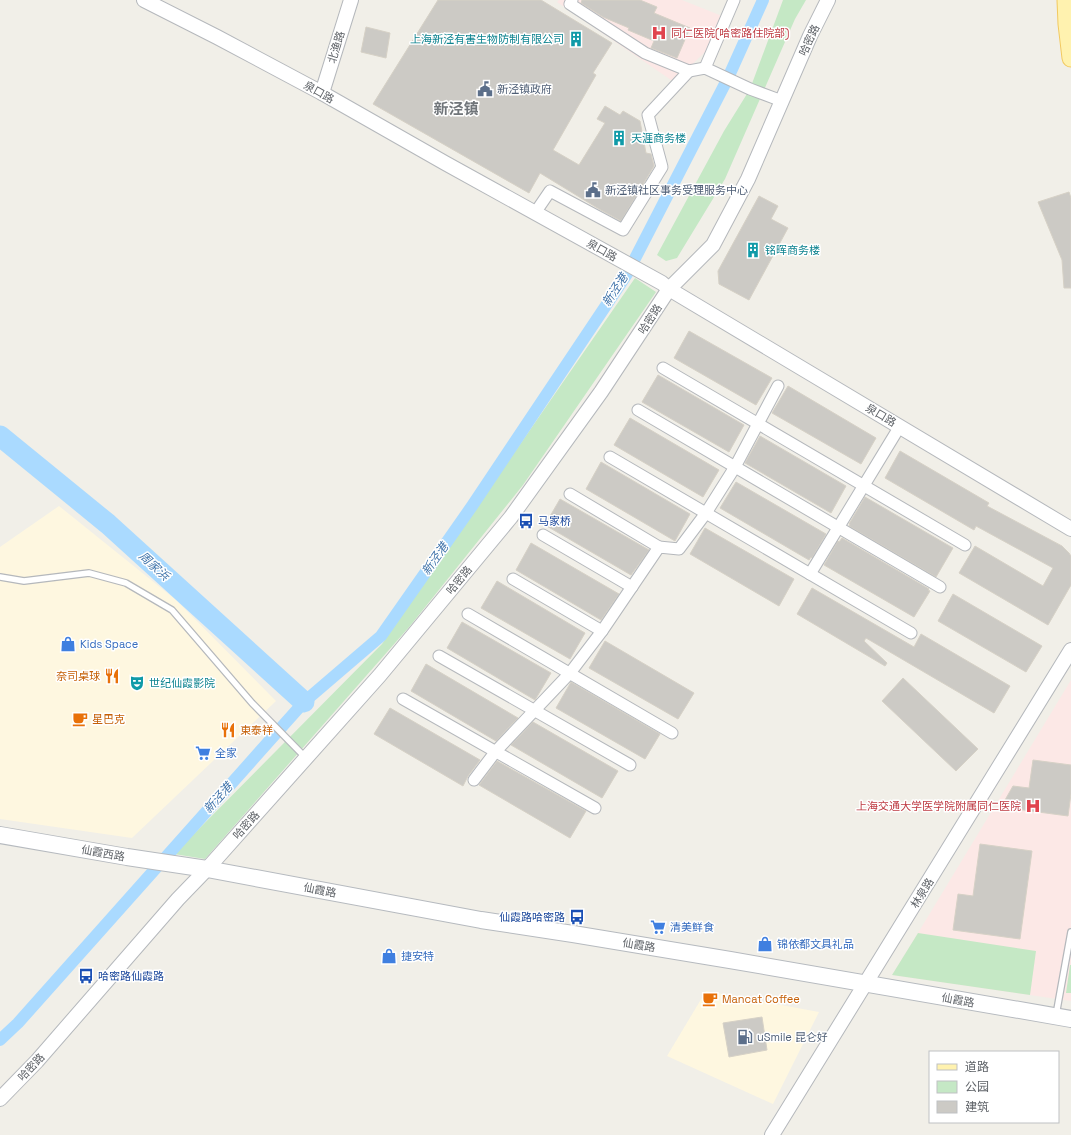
<svg xmlns="http://www.w3.org/2000/svg" width="1071" height="1135" viewBox="0 0 1071 1135" font-family="'Space Grotesk','Noto Sans SC',sans-serif">
<rect width="100%" height="100%" fill="#f1efe8"/>
<g fill="#fef7e0">
<polygon points="59,506 176,600 276,701 132,838 0,819 0,547"/>
<polygon points="706,991 819,1012 773,1104 667,1056"/>
</g>
<g fill="#fce8e6">
<polygon points="559,0 682,0 722,16 706,51 674,82 557,2"/>
<polygon points="1071,680 1071,1001 892,975 918,933"/>
</g>
<g fill="#c5e8c5">
<polygon points="783,0 806,0 795,19 725,179 677,258 666,261 657,255 724,131 750,89"/>
<polygon points="635,278 656,292 523,485 410,626 205,859 174,854 382,644"/>
<polygon points="918,933 1036,951 1030,995 892,975"/>
<polygon points="1070,965 1071,965 1071,993 1066,993"/>
</g>
<g fill="none" stroke-linecap="round" stroke-linejoin="round">
<polyline stroke="#aadaff" stroke-width="12" points="0,1040 18,1023 304,702 381,636 472,506 627,274 728,78 763,0"/>
<polyline stroke="#aadaff" stroke-width="21" points="0,436 108,524 304,702"/>
</g>
<g fill="#cccac5" stroke="#d6d1c6">
<polygon points="438,0 541,0 612,43 593,73 596,75 553,150 579,165 605,123 597,119 605,106 620,115 623,111 640,121 646,153 651,154 654,166 621,221 599,209 540,173 529,193 373,104"/>
<polygon points="582,0 640,0 657,7 654,13 690,28 677,58 651,48 654,41 628,30 629,28 603,17 581,3"/>
<polygon points="366,27 390,33 386,58 361,52"/>
<polygon points="1069,192 1071,198 1071,288 1064,288 1062,260 1038,202"/>
<polygon points="759,196 778,206 771,219 788,228 749,300 719,284 718,271"/>
<polygon points="689,331 772,378 756,405 674,358"/>
<polygon points="658,375 744,425 729,452 642,402"/>
<polygon points="788,386 876,438 861,464 772,413"/>
<polygon points="630,418 719,470 703,497 614,445"/>
<polygon points="760,436 846,486 831,513 745,463"/>
<polygon points="900,451 989,503 987,506 1062,546 1069,553 1071,556 1071,585 1048,625 959,573 975,546 1043,586 1053,568 976,526 974,530 885,478"/>
<polygon points="601,462 690,514 675,541 586,489"/>
<polygon points="736,482 826,534 812,558 811,557 809,560 720,508"/>
<polygon points="865,497 953,548 936,577 849,526 850,524 849,524"/>
<polygon points="560,499 649,550 631,575 545,525"/>
<polygon points="705,528 794,579 779,606 690,554"/>
<polygon points="842,538 929,589 928,590 930,591 914,617 824,565 838,541 839,542"/>
<polygon points="531,543 619,594 601,620 516,570"/>
<polygon points="497,581 585,633 570,659 481,608"/>
<polygon points="812,588 914,647 921,634 1010,686 994,713 866,638 864,641 887,663 885,666 797,614"/>
<polygon points="953,594 1042,646 1026,672 938,621"/>
<polygon points="462,622 551,673 535,700 447,648"/>
<polygon points="605,641 694,693 678,719 589,668"/>
<polygon points="426,664 518,718 496,741 411,691"/>
<polygon points="903,678 978,749 956,771 882,701"/>
<polygon points="571,682 660,734 645,759 556,708"/>
<polygon points="390,708 480,760 468,776 463,786 374,734"/>
<polygon points="533,722 618,771 602,798 511,745"/>
<polygon points="1033,760 1071,765 1071,794 1068,816 1001,807 1013,786 1029,788"/>
<polygon points="497,761 586,811 570,838 479,785"/>
<polygon points="980,844 1032,851 1020,939 953,930 958,894 973,896"/>
<polygon points="762,1017 767,1050 729,1057 723,1023"/>
</g>
<g fill="none" stroke-linecap="round" stroke-linejoin="round">
<g stroke="#b5b8bc" stroke-width="8">
<g id="service">
<polyline points="0,577 24,581 89,573 126,583 172,610 252,703 306,758"/>
<polyline points="1056,1015 1071,932"/>
</g>
</g>
<g stroke="#b5b8bc" stroke-width="13">
<g id="minor">
<polyline points="572,0 570,4 645,53 689,71 705,68 750,89 782,101"/>
<polyline points="705,68 734,0"/>
<polyline points="535,213 550,191 623,230 662,167 648,115 689,71"/>
<polyline points="663,368 965,545"/>
<polyline points="638,410 940,587"/>
<polyline points="610,457 911,633"/>
<polyline points="570,494 659,547"/>
<polyline points="543,535 632,587"/>
<polyline points="810,574 900,426"/>
<polyline points="513,579 602,631"/>
<polyline points="468,614 672,733"/>
<polyline points="439,656 630,765"/>
<polyline points="403,699 595,808"/>
<polyline points="474,780 496,751 570,673 602,631 659,547 679,549 706,513 735,467 778,386"/>
</g>
</g>
<g stroke="#b5b8bc" stroke-width="16">
<g id="tertiary">
<polyline points="144,0 217,37 322,93 445,163 662,283 669,289 1071,529"/>
<polyline points="322,93 351,0"/>
<polyline points="0,1099 37,1061 178,899 207,869 380,675 511,517 601,392 669,289 713,245 748,179 810,36 828,0"/>
<polyline points="772,1135 1071,650"/>
</g>
</g>
<g stroke="#b6babf" stroke-width="18">
<polyline id="secondary" points="0,835 127,857 207,869 481,920 573,934 730,960 1071,1019"/>
</g>
<g stroke="#f2c960" stroke-width="19">
<polyline id="primary" points="1066,0 1067,24 1071,58"/>
</g>
<use href="#service" stroke="#fff" stroke-width="5.5"/>
<use href="#minor" stroke="#fff" stroke-width="11"/>
<use href="#tertiary" stroke="#fff" stroke-width="14"/>
<use href="#secondary" stroke="#fff" stroke-width="16"/>
<use href="#primary" stroke="#fff2af" stroke-width="17"/>
</g>
<defs>
<g id="hospital-bare" transform="scale(1.2)"><path d="M-5-5h3v3.5h4V-5h3V5h-3V1.5h-4V5h-3Z" fill="#e0444e" stroke="#fff" stroke-width="2.5" paint-order="stroke"/></g>
<g id="building-bare" transform="scale(1.2)"><path d="M-4-6H4V6H1V3H-1V6H-4ZM-2.5-4.3h1.7v1.8h-1.7ZM.8-4.3h1.7v1.8H.8ZM-2.5-1h1.7V.8h-1.7ZM.8-1h1.7V.8H.8Z" fill="#0f9aa8" stroke="#fff" stroke-width="2.5" paint-order="stroke"/></g>
<g id="civic-bare" transform="scale(1.2)"><path d="M-.6-6.5H3V-4.5H.6V-3L4-1V1h2V6H-6V1h2V-1L-.6-3ZM-1.2 2.5V6h2.4V2.5Z" fill="#5c6f8a" stroke="#fff" stroke-width="2.5" paint-order="stroke"/></g>
<g id="bus-bare" transform="scale(1.2)"><path d="M-5-6H5V4H4V6H2V4H-2V6H-4V4H-5ZM-3.5-4V0h7V-4ZM-3.5 1.2v1.5H-2V1.2ZM2 1.2v1.5H3.5V1.2Z" fill="#1a4fb4" stroke="#fff" stroke-width="2.5" paint-order="stroke"/></g>
<g id="shop-bare" transform="scale(1.2)"><path d="M-5-2.5h2.3a2.7 3.5 0 0 1 5.4 0H5L5.5 6h-11ZM-1.5-2.5h3a1.5 2.3 0 0 0-3 0Z" fill="#3f7fe0" stroke="#fff" stroke-width="2.5" paint-order="stroke"/></g>
<g id="restaurant-bare" transform="scale(1.2)"><path d="M-5-6h1v4h1v-4h1v4h1v-4h1v5L-1.5 .5V6h-2V.5L-5-1ZM5-6V6H3V1.5H1.5Q1.5-4 5-6Z" fill="#e8710a" stroke="#fff" stroke-width="2.5" paint-order="stroke"/></g>
<g id="theatre-bare" transform="scale(1.2)"><path d="M-5-5.5Q0-4 5-5.5V0Q5 5 0 6Q-5 5-5 0ZM-3.3-2.5H-1v1.5H-3.3ZM1-2.5H3.3v1.5H1ZM-2.8 1Q0 5.5 2.8 1Z" fill="#0f9aa8" stroke="#fff" stroke-width="2.5" paint-order="stroke"/></g>
<g id="cafe-bare" transform="scale(1.2)"><path d="M-5.5-4.5H6V0H3Q3 3.5 0 3.5H-2.5Q-5.5 3.5-5.5 0ZM3-3.2v2h1.7v-2ZM-6 4.5H4V6H-6Z" fill="#e8710a" stroke="#fff" stroke-width="2.5" paint-order="stroke"/></g>
<g id="supermarket-bare" transform="scale(1.2)"><path d="M-6-5.5h2.5l.6 2H6L4.5 2H-2.5L-4.4-4H-6ZM-1.5 3.2a1.3 1.3 0 1 0 .1 0ZM3 3.2a1.3 1.3 0 1 0 .1 0Z" fill="#3f7fe0" stroke="#fff" stroke-width="2.5" paint-order="stroke"/></g>
<g id="fuel-bare" transform="scale(1.2)"><path d="M-5.5-6h7V0h2V4h1.3V-2.5L3-4.5l.8-.8L6-3V5H2.5V1h-1V6h-7ZM-4.2-4.7v3.2H.2V-4.7Z" fill="#5c6f8a" stroke="#fff" stroke-width="2.5" paint-order="stroke"/></g>
</defs>
<g fill-rule="evenodd">
<use href="#hospital-bare" x="659" y="33"/>
<use href="#building-bare" x="576" y="39"/>
<use href="#civic-bare" x="485" y="89"/>
<use href="#building-bare" x="619" y="138"/>
<use href="#civic-bare" x="593" y="190"/>
<use href="#building-bare" x="753" y="250"/>
<use href="#bus-bare" x="526" y="521"/>
<use href="#shop-bare" x="68" y="644"/>
<use href="#restaurant-bare" x="112" y="676"/>
<use href="#theatre-bare" x="137" y="683"/>
<use href="#cafe-bare" x="80" y="719"/>
<use href="#restaurant-bare" x="228" y="730"/>
<use href="#supermarket-bare" x="203" y="753"/>
<use href="#hospital-bare" x="1033" y="806"/>
<use href="#bus-bare" x="577" y="917"/>
<use href="#supermarket-bare" x="658" y="927"/>
<use href="#shop-bare" x="765" y="944"/>
<use href="#shop-bare" x="389" y="956"/>
<use href="#bus-bare" x="86" y="976"/>
<use href="#cafe-bare" x="710" y="999"/>
<use href="#fuel-bare" x="745" y="1037"/>
</g>
<g text-anchor="middle" dominant-baseline="central" stroke-width="3" stroke-linejoin="round" paint-order="stroke">
<g font-size="11" fill="#be3a42" stroke="#fff" text-anchor="start">
<text x="671" y="33">同仁医院(哈密路住院部)</text>
<text x="1021" y="806" text-anchor="end">上海交通大学医学院附属同仁医院</text>
</g>
<g font-size="11" fill="#0d838f" stroke="#fff" text-anchor="start">
<text x="564" y="39" text-anchor="end">上海新泾有害生物防制有限公司</text>
<text x="631" y="138">天涯商务楼</text>
<text x="765" y="250">铭晖商务楼</text>
<text x="149" y="683">世纪仙霞影院</text>
</g>
<g font-size="11" fill="#5f6368" stroke="#fff">
<text transform="translate(809 40) rotate(-65)">哈密路</text>
<text transform="translate(336 47) rotate(-73)">北渔路</text>
<text transform="translate(319 92) rotate(29)">泉口路</text>
<text transform="translate(602 250) rotate(29)">泉口路</text>
<text transform="translate(650 319) rotate(-57)">哈密路</text>
<text transform="translate(881 415) rotate(31)">泉口路</text>
<text transform="translate(459 580) rotate(-50)">哈密路</text>
<text transform="translate(246 825) rotate(-48)">哈密路</text>
<text transform="translate(103 853) rotate(10)">仙霞西路</text>
<text transform="translate(320 890) rotate(11)">仙霞路</text>
<text transform="translate(922 893) rotate(-58)">林泉路</text>
<text transform="translate(639 945) rotate(9)">仙霞路</text>
<text transform="translate(958 1000) rotate(10)">仙霞路</text>
<text transform="translate(31 1067) rotate(-47)">哈密路</text>
</g>
<g font-size="11" fill="#4e5e75" stroke="#fff" text-anchor="start">
<text x="497" y="89">新泾镇政府</text>
<text x="605" y="190">新泾镇社区事务受理服务中心</text>
<text x="757" y="1037">uSmile 昆仑好</text>
</g>
<g font-size="11" fill="#164399" stroke="#fff" text-anchor="start">
<text x="538" y="521">马家桥</text>
<text x="565" y="917" text-anchor="end">仙霞路哈密路</text>
<text x="98" y="976">哈密路仙霞路</text>
</g>
<g font-size="11" fill="#366cbe" stroke="#fff" text-anchor="start">
<text x="80" y="644">Kids Space</text>
<text x="215" y="753">全家</text>
<text x="670" y="927">清美鲜食</text>
<text x="777" y="944">锦依都文具礼品</text>
<text x="401" y="956">捷安特</text>
</g>
<g font-size="11" fill="#c56008" stroke="#fff" text-anchor="start">
<text x="100" y="676" text-anchor="end">奈司桌球</text>
<text x="92" y="719">星巴克</text>
<text x="240" y="730">東泰祥</text>
<text x="722" y="999">Mancat Coffee</text>
</g>
<g font-size="12" font-style="italic" fill="#4174aa" stroke="#fff">
<text transform="translate(615 290) rotate(-57)">新泾港</text>
<text transform="translate(435 559) rotate(-55)">新泾港</text>
<text transform="translate(154 566) rotate(42)">周家浜</text>
<text transform="translate(218 798) rotate(-48)">新泾港</text>
</g>
<g font-size="15" font-weight="bold" fill="#70757a" stroke="#fff">
<text x="456" y="108">新泾镇</text>
</g>
</g>
<rect x="929" y="1051" width="130" height="72" fill="#ffffff" stroke="#bfc1c3"/>
<rect x="937" y="1064" width="20" height="6" fill="#fff2af" stroke="#bfc1c3"/>
<text x="965" y="1071" font-size="12" fill="#5f6368">道路</text>
<rect x="937" y="1081" width="20" height="12" fill="#c5e8c5" stroke="#bfc1c3"/>
<text x="965" y="1091" font-size="12" fill="#5f6368">公园</text>
<rect x="937" y="1101" width="20" height="12" fill="#cccac5" stroke="#bfc1c3"/>
<text x="965" y="1111" font-size="12" fill="#5f6368">建筑</text>
</svg>
